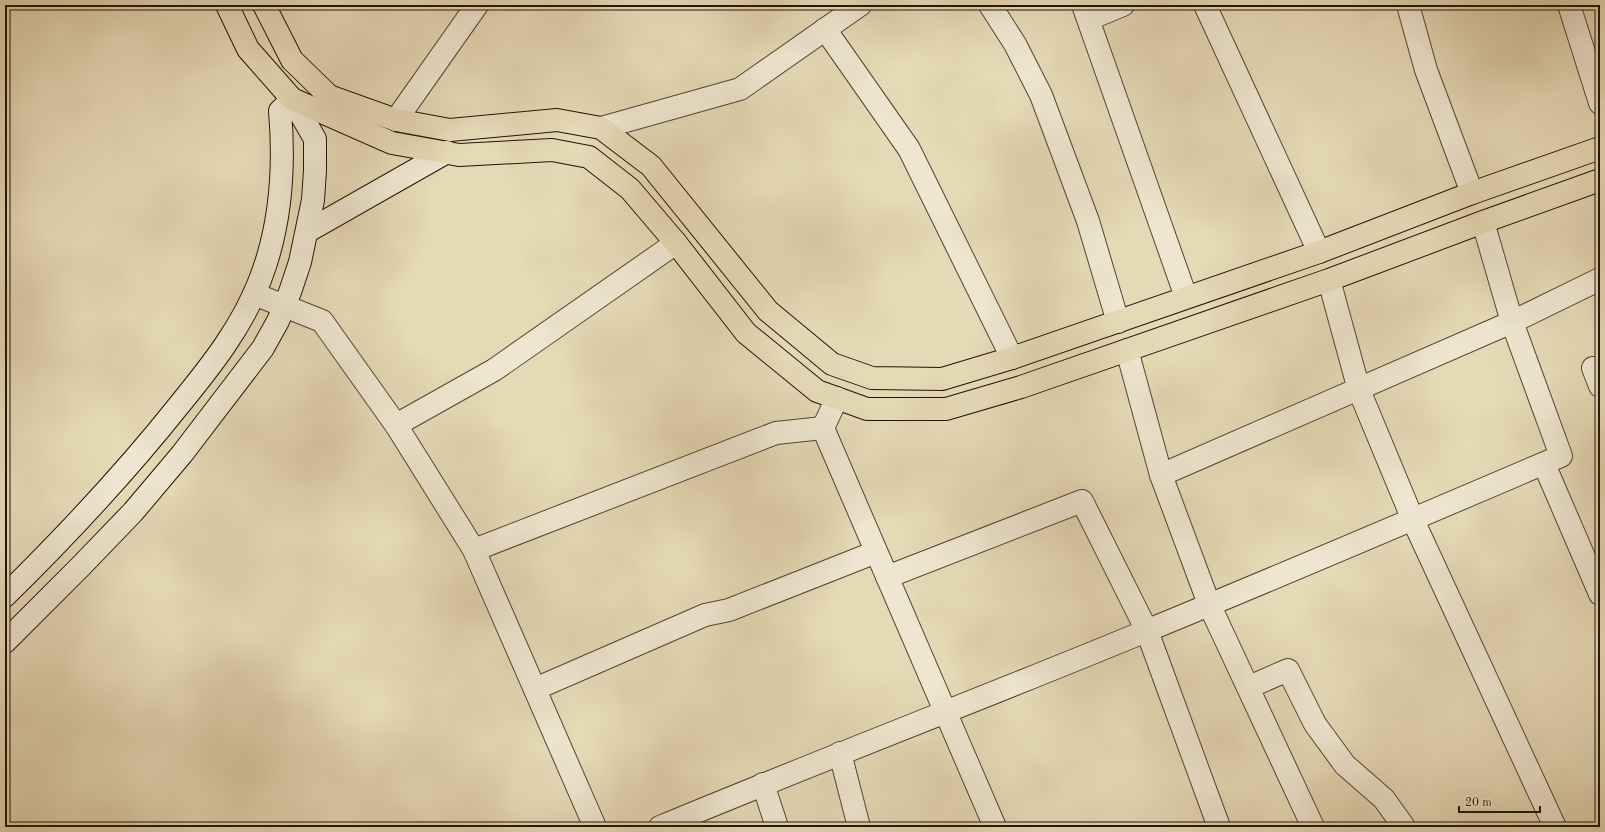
<svg xmlns="http://www.w3.org/2000/svg" width="1605" height="832" viewBox="0 0 1605 832" font-family="'Old Standard TT',serif">
<rect width="100%" height="100%" fill="#e5d9b6"/>
<filter id="stains"><feTurbulence type="fractalNoise" baseFrequency=".005" numOctaves="4"/><feColorMatrix values="0 0 0 0 .2 0 0 0 0 .09 0 0 0 0 .02 0 0 0 .5 -.17"/></filter>
<radialGradient id="worn" r=".72"><stop offset=".6" stop-color="#630" stop-opacity="0"/><stop offset="1" stop-color="#630" stop-opacity=".3"/></radialGradient>
<g fill="none" stroke-linecap="round" stroke-linejoin="round">
<g stroke="#53452f" stroke-width="24">
<g id="street">
<polyline points="990,5 1015,44 1041,95 1088,221 1118,322"/>
<polyline points="1083,5 1186,297"/>
<polyline points="1205,5 1319,252"/>
<polyline points="1408,5 1426,70 1472,193"/>
<polyline points="1569,5 1600,103"/>
<polyline points="1089,19 1123,5"/>
<polyline points="825,29 909,149 1012,358"/>
<polyline points="396,120 477,5"/>
<polyline points="601,128 740,89 860,5"/>
<polyline points="1329,280 1359,390 1413,520 1555,827"/>
<polyline points="254,294 322,321 396,425 474,550 595,827"/>
<polyline points="1127,350 1161,475 1209,604 1313,827"/>
<polyline points="1593,368 1600,386"/>
<polyline points="837,398 823,428 995,827"/>
<polyline points="396,425 494,370 676,243"/>
<polyline points="1544,464 1600,594"/>
<polyline points="1161,475 1512,322 1600,279"/>
<polyline points="474,550 776,433 823,428"/>
<polyline points="887,577 1082,501 1147,631 1219,827"/>
<polyline points="1249,687 1288,670 1315,724 1345,765 1384,799 1404,827"/>
<polyline points="535,689 705,615 729,610 876,552"/>
<polyline points="840,753 859,827"/>
<polyline points="763,784 777,827"/>
<path d="M660,827c161,-67 324,-129 486,-196 139,-57 277,-116 415,-175l-49,-134 -29,-100"/>
</g>
</g>
<g stroke="#221402" stroke-width="24">
<g id="secondary">
<polyline points="308,231 447,152"/>
<path d="M5,596c62,-61 121,-124 175,-192 31,-38 62,-77 80,-124 21,-54 25,-111 20,-169l12,-12 23,40v31l-2,30 -13,62 -10,30 -12,29 -15,27 -81,106 -49,58 -52,54 -76,76"/>
</g>
</g>
<g stroke="#221402" stroke-width="24">
<g id="highway">
<polyline points="227,5 248,49 292,99 392,143 459,155 552,150 589,157 630,189 676,243 746,333 817,391 867,409 946,409 1021,387 1329,280 1483,222 1600,180"/>
<polyline points="264,5 292,60 329,96 396,120 450,130 557,120 601,128 651,166 768,311 832,364 872,378 942,379 1012,358 1319,252 1472,193 1600,148"/>
</g>
</g>
<use href="#street" stroke="#eee6d0" stroke-width="22"/>
<use href="#secondary" stroke="#eee6d0" stroke-width="22"/>
<use href="#highway" stroke="#e5d9b6" stroke-width="22"/>
</g>
<rect width="1605" height="832" fill="none" stroke="#e5d9b6" stroke-width="20"/>
<rect x="6" y="6" width="1593" height="820" fill="none" stroke="#221402" stroke-width="2"/>
<rect x="10" y="10" width="1585" height="812" fill="none" stroke="#221402"/>
<path d="M1459 806v6h81v-6" fill="none" stroke="#221402" stroke-width="2"/>
<text x="1465" y="806" font-size="12" fill="#221402" stroke="#eee6d0" stroke-width="3" paint-order="stroke">20 m</text>
<rect width="100%" height="100%" filter="url(#stains)"/>
<rect width="100%" height="100%" fill="url(#worn)"/>
</svg>
